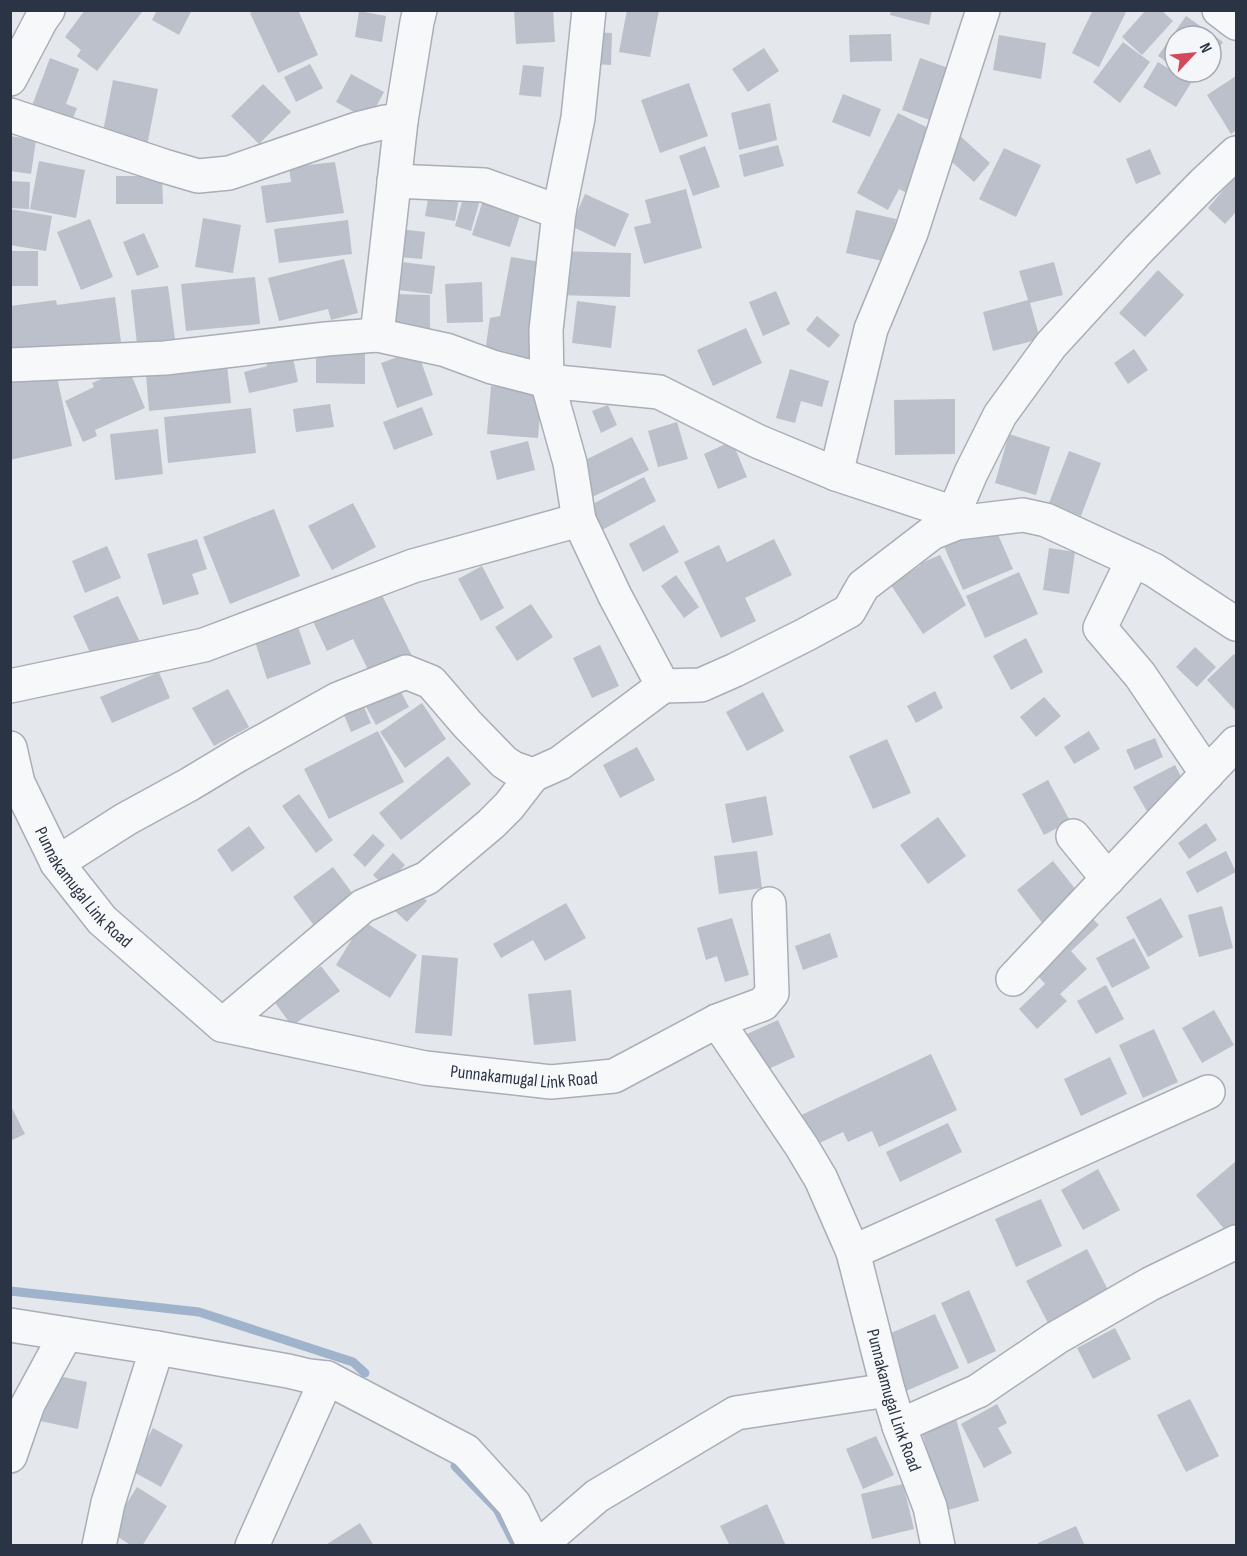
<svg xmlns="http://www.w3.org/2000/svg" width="1247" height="1556" viewBox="0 0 1247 1556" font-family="'Sofia Sans Condensed',sans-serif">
<rect width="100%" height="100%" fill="#e4e7ec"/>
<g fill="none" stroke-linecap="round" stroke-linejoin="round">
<g stroke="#9fb4cc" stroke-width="9">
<polyline points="10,1291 199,1312 353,1362 365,1373"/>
<polyline points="455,1466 497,1509 516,1546"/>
</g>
</g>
<g fill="#bbc0ca">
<polygon points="85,10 140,10 142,12 97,71 77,56 81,50 65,37"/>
<polygon points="157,10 192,10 179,35 152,20"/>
<polygon points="255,10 298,10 318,55 278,73 250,13"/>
<polygon points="514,10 553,10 555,42 516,44"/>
<polygon points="627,10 659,10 650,57 619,52"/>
<polygon points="891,10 932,10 929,25 890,15"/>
<polygon points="1093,10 1127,10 1099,67 1072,53"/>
<polygon points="1146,10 1161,10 1173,21 1142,55 1122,37"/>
<polygon points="359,11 386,16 382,42 355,37"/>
<polygon points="1186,16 1223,42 1211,59 1211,36 1175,36 1175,68 1158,56"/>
<polygon points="595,32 612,33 611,65 594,64"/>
<polygon points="891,34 892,61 850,62 849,35"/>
<polygon points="999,35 1046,43 1041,79 993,70"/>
<polygon points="1123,42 1150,62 1120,103 1093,82"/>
<polygon points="764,48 779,71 748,92 732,69"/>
<polygon points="50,58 79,69 66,104 77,108 70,126 30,111"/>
<polygon points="920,58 954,70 935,122 902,110"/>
<polygon points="1158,62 1191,83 1176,107 1143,87"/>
<polygon points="310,64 323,88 296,102 284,77"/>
<polygon points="523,65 544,67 541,97 519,95"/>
<polygon points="1180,72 1202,72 1195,82"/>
<polygon points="351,74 384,92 369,120 336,102"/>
<polygon points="1236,76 1236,130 1231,134 1207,95"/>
<polygon points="113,80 158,89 147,146 102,137"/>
<polygon points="689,83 708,136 660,153 641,100"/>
<polygon points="263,84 291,112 259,144 231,116"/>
<polygon points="843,94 881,109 870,137 832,122"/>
<polygon points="770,103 777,140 739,150 731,113"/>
<polygon points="898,113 934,131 909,194 899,189 888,210 857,193"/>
<polygon points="958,134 990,163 974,182 941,152"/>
<polygon points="10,136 36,140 31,174 10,171"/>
<polygon points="778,145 784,166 744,177 739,155"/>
<polygon points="705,146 720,187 693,196 679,156"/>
<polygon points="1004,148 1041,165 1016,217 979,199"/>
<polygon points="1150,149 1161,174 1136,184 1126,159"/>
<polygon points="39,161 85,170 76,218 30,209"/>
<polygon points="335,162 344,213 266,223 261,186 291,182 289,167"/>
<polygon points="1236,175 1236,212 1225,224 1208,208"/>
<polygon points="116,176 162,176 163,204 116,204"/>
<polygon points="10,181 30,182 29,209 10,208"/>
<polygon points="430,188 460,193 455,221 425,216"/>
<polygon points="686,189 702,248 644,264 634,227 651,223 645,200"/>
<polygon points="585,194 629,214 615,247 571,226"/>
<polygon points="464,195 480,200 471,231 455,226"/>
<polygon points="483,200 521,212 510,247 472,235"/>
<polygon points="10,209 52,216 46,251 10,245"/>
<polygon points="856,210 896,219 887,262 846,253"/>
<polygon points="203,218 241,225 233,273 195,267"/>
<polygon points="90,219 113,277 81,290 57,232"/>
<polygon points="348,220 352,254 279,263 274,229"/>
<polygon points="390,228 425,232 422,259 387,256"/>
<polygon points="144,233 159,267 137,276 123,242"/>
<rect x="10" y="251" width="28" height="35"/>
<polygon points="556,251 631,253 630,297 555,295"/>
<polygon points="511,257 547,263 534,364 485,352 490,318 500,316"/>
<polygon points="344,259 358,313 331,320 328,309 279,321 268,278"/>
<polygon points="401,262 435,266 432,294 398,290"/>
<polygon points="1054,262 1063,295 1030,303 1040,339 993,351 983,312 1028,300 1019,271"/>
<polygon points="1158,270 1184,295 1145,337 1119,313"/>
<polygon points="255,277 260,324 186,331 181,284"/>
<polygon points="482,282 483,322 447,323 445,284"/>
<polygon points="168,286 175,339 137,344 131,290"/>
<polygon points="776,291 790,324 763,336 749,302"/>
<polygon points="394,294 430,295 430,334 394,334"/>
<polygon points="115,297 121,342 10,357 10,306 56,300 57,305"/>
<polygon points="577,301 616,306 611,348 572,343"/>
<polygon points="817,316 840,335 829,348 806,330"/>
<polygon points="746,328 762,363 713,386 697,350"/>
<polygon points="291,348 298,382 249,393 244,372 267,366 264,354"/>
<polygon points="316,348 365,349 365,384 316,383"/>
<polygon points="1134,349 1148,370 1128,384 1114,363"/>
<polygon points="417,350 433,395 397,408 381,363"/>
<polygon points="226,355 231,403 149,411 145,362"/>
<polygon points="128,367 145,408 95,430 97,436 83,442 65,401 94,387 92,383"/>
<polygon points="55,368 72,446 10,460 10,373"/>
<polygon points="790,369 829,381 822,407 801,401 795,423 776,418"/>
<polygon points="491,386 542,390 538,438 487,434"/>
<polygon points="955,399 955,454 895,455 894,400"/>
<polygon points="330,404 334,427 296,432 293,409"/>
<polygon points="608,405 617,425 601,433 592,411"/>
<polygon points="422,407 433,435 394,450 383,422"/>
<polygon points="251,408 256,453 168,463 164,417"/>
<polygon points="677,422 688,459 658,467 648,431"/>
<polygon points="158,429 163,474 115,480 110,434"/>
<polygon points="1009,434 1050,447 1036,495 995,483"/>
<polygon points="632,437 649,470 588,499 573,466"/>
<polygon points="528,441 535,470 497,480 490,451"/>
<polygon points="732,441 747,477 718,489 704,454"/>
<polygon points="1069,451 1101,463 1081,516 1049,503"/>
<polygon points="644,477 656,501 602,530 589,506"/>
<polygon points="353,503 376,547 332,570 308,526"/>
<polygon points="274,509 300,576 230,604 203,537"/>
<polygon points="993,523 1013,569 963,590 943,544"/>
<polygon points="664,525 679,552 643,572 629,544"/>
<polygon points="197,539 207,569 192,574 199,594 163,605 147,554"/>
<polygon points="774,539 792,575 745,598 756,621 721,638 684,562 719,545 727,562"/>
<polygon points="107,546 121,578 85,593 72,561"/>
<polygon points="1049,548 1075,552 1069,594 1043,590"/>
<polygon points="940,555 966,605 923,634 891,585 921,565 919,564"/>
<polygon points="482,566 504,608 481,621 458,579"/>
<polygon points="1019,572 1038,614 985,638 966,596"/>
<polygon points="676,575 699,607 684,618 661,586"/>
<polygon points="377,585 413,658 372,678 353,639 327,651 311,617"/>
<polygon points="118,596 139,640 94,661 73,616"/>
<polygon points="531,604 553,637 517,661 495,627"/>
<polygon points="296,621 311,664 267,679 253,635"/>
<polygon points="1026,638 1043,672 1011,690 993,656"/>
<polygon points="600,645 619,686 592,698 573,658"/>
<polygon points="1195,647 1216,667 1197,687 1176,667"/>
<polygon points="1234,654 1236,657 1236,711 1207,680"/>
<polygon points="159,672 170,698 112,723 100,697"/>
<polygon points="394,679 409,707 376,725 360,696"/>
<polygon points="228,689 249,727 214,746 192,708"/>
<polygon points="935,691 943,708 916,723 907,706"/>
<polygon points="763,692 784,731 747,751 726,712"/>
<polygon points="1044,697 1061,716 1036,737 1020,717"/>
<polygon points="422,703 446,739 405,768 380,732"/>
<polygon points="364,707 371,723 351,732 344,715"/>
<polygon points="378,731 404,782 329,819 304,769"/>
<polygon points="1089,731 1100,749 1074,764 1064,747"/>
<polygon points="1155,738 1163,757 1135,770 1126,750"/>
<polygon points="887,739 911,793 873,809 849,756"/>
<polygon points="637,747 655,780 620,798 603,765"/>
<polygon points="448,756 471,784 401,840 379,813"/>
<polygon points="1175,765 1187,788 1153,822 1133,787"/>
<polygon points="1048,780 1070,821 1044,835 1022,794"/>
<polygon points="299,794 333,840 316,853 282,806"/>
<polygon points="766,796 773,835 732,843 725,804"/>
<polygon points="938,817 966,856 928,884 900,845"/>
<polygon points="1206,823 1217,840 1189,859 1178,843"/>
<polygon points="249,826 265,848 232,872 217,850"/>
<polygon points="373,834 385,845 365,867 353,855"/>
<polygon points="757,851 762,888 719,894 714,856"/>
<polygon points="1226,851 1236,872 1197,893 1186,872"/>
<polygon points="393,853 405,865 385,886 373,875"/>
<polygon points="1053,861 1080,895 1043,924 1017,890"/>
<polygon points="333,867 355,897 315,927 293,897"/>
<polygon points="415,890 427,901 407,922 395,911"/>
<polygon points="1161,898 1183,937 1148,957 1126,917"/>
<polygon points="566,903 586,938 545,961 533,940 501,958 493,944"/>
<polygon points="1222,906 1233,948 1199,957 1188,915"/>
<polygon points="1089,915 1099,925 1071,951 1087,969 1060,994 1067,1001 1037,1029 1019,1009 1045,984 1032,969"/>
<polygon points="732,918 749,975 725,982 717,956 706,960 697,928"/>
<polygon points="363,921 417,955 390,998 336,965"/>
<polygon points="830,933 838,957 803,970 795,946"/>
<polygon points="1134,938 1150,968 1112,988 1096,958"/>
<polygon points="422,955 458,958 452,1036 415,1033"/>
<polygon points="321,966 340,991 292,1026 273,1000"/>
<polygon points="1106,985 1124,1019 1096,1034 1077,1001"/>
<polygon points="571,990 576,1041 534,1045 528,994"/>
<polygon points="1214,1010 1234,1045 1202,1063 1182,1028"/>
<polygon points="778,1020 795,1057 764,1071 747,1034"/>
<polygon points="1154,1029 1178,1082 1143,1098 1119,1045"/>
<polygon points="931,1054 957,1110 879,1147 872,1131 848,1142 843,1132 809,1148 795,1118"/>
<polygon points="1110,1057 1127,1094 1081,1116 1064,1079"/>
<polygon points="10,1104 25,1134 10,1141"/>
<polygon points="948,1123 962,1152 900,1182 886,1152"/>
<polygon points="1236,1161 1236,1230 1230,1236 1196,1195"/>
<polygon points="1098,1169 1120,1210 1083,1230 1061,1190"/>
<polygon points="1041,1199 1062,1246 1016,1267 995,1219"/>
<polygon points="1087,1249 1109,1292 1048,1323 1026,1281"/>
<polygon points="969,1290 996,1351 968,1364 941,1303"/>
<polygon points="935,1314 959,1368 906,1391 882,1337"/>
<polygon points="1115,1328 1131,1359 1093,1379 1077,1348"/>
<polygon points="49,1374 87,1382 78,1429 40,1421"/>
<polygon points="1190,1399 1219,1456 1186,1472 1157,1415"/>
<polygon points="997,1404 1007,1423 998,1428 1012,1453 984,1468 961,1424"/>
<polygon points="956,1419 979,1501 945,1511 921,1430"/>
<polygon points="153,1428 183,1445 161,1487 130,1470"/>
<polygon points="876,1436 894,1475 863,1489 846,1449"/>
<polygon points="903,1484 914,1529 872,1539 861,1494"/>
<polygon points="137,1487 167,1506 142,1546 132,1546 109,1531"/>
<polygon points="767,1504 786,1546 730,1546 720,1526"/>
<polygon points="360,1523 374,1546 324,1546"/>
<polygon points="1076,1526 1085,1546 1039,1546 1038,1543"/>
</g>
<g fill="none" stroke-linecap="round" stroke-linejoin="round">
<g stroke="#a9aeb7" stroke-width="36">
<g id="minor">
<polyline points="589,10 578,118 559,212 546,330 547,381 570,463 579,520 615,596 663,686 701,685 735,670 805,635 849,611 863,586 932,533 957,523 1023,515 1046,520 1154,570 1236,624"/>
<polyline points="1219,10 1236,23"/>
<polyline points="10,79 41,20 48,10"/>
<polyline points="10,115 164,166 198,176 229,173 357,129 385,122 401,121"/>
<polyline points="394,181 484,185 559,212"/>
<polyline points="377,335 401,121 417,22 420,10"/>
<polyline points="10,365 165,358 326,339 377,335 446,350 492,367 547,381 659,392 757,441 836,474 954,513"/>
<polyline points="836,474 871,329 911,233 983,10"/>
<polyline points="957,523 954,513 971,473 1000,415 1051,345 1139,249 1204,183 1236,153"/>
<polyline points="1133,560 1100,628 1140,675 1207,774"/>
<polyline points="10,686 204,645 413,566 579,520"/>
<path id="s1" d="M10,748l8,35 39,80 45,57 120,105 203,43 126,14 63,-6 103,-55 85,126 19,32 32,73 35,138 11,36 31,81 8,39"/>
<polyline points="1073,836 1108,879"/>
<polyline points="57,863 126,819 190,784 238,755 338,699 406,672 431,682 468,725 504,762 513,768 533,775 560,763 663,686"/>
<polyline points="1013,979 1236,743"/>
<polyline points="717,1021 763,1004 772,993 769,904"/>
<polyline points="222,1025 363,906 427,878 491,824 509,806 533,775"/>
<polyline points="853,1252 1208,1092"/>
<polyline points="10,1325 157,1348 288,1371 309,1376 327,1378 466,1451 514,1504 534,1546"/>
<polyline points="899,1426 978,1391 1056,1338 1150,1284 1236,1242"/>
<polyline points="10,1456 28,1404 66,1334"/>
<polyline points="99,1546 108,1503 157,1348"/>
<polyline points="252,1546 327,1378"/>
<polyline points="539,1546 597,1496 736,1413 888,1390"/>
</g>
</g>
<use href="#minor" stroke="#f7f8fa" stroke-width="33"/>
</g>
<g text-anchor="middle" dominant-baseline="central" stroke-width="4.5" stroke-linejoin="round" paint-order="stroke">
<g font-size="18" fill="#2b3445" stroke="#f4f6f9">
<text stroke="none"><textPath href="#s1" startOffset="160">Punnakamugal Link Road</textPath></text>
<text stroke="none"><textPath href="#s1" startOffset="664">Punnakamugal Link Road</textPath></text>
<text stroke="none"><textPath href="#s1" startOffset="1294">Punnakamugal Link Road</textPath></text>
</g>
</g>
<rect width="1247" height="1556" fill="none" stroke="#2b3445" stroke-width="24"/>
<g transform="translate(1193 54) rotate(64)"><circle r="28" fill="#f4f6f9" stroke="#a4a8b1" stroke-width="1.5"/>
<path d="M0-4.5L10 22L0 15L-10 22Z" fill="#d1495b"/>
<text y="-9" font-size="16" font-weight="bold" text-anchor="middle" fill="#2b3445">N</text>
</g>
</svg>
